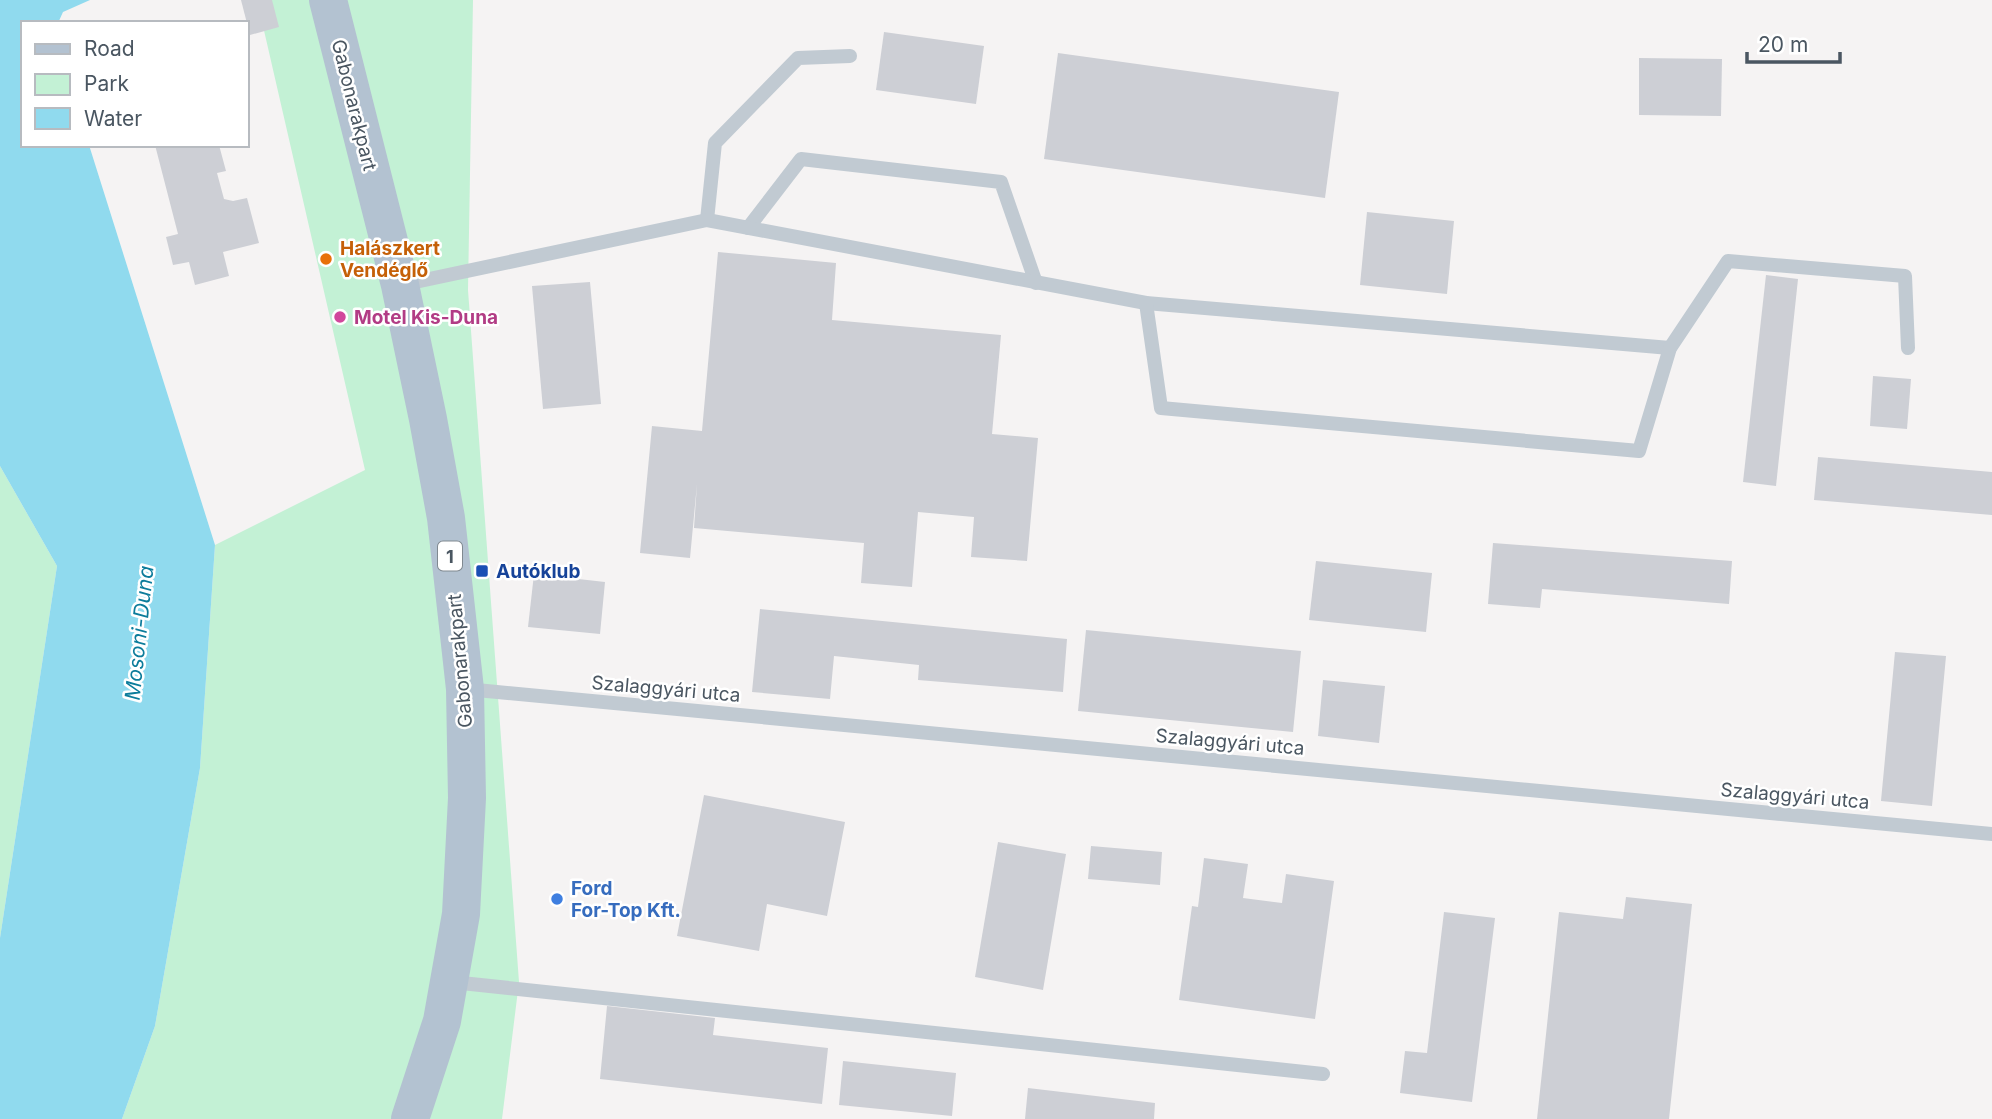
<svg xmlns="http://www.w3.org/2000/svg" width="1992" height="1119" viewBox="0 0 1992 1119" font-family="Inter,sans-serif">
<rect width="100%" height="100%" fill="#f5f3f3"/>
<g fill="#c3f1d5">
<polygon points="257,0 473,0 468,290 519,982 502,1119 122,1119 155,1026 200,768 215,545 365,470"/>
<polygon points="0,466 57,566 0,938"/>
</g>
<polygon fill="#90daee" points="0,0 90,0 63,12 58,23 23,23 23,145 89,145 215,545 200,768 155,1026 122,1119 0,1119 0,938 57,566 0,466"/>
<g fill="#cdcfd5">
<polygon points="241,0 272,0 279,27 250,35"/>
<polygon points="884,32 984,46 976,104 876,90"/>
<polygon points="1058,53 1339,92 1325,198 1044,159"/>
<polygon points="1639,58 1722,59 1721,116 1639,115"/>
<polygon points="155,145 219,145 226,171 217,173 224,199 233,201 247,198 259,243 223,252 229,276 195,285 189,262 173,265 166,237 178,234"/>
<polygon points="1367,212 1454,221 1447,294 1360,285"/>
<polygon points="718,252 836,263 832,320 1001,335 992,434 1038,438 1027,561 971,557 974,517 918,512 912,587 861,583 864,543 694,528 697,484 690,558 640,553 652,426 702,431"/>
<polygon points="1766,275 1798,279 1776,486 1743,482"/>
<polygon points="590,282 601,404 543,409 532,286"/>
<polygon points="1873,376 1911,379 1907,429 1870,426"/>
<polygon points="1818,457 1992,472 1992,515 1814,500"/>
<polygon points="1493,543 1732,561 1729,604 1542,589 1540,608 1488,604"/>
<polygon points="1316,561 1432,573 1426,632 1309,620"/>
<polygon points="534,574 605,582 600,634 528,627"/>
<polygon points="760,609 1067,639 1063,692 918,680 919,665 834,656 830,699 752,692"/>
<polygon points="1086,630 1301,651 1293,732 1078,711"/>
<polygon points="1895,652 1946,656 1932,806 1881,801"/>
<polygon points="1323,680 1385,686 1379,743 1318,736"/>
<polygon points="704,795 845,822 827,916 767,904 759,951 677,936"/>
<polygon points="998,842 1066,854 1043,990 975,977"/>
<polygon points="1091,846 1162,852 1160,885 1088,879"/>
<polygon points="1204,858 1248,864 1243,898 1282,903 1286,874 1334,881 1315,1019 1179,1000 1192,906 1198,907"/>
<polygon points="1626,897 1692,904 1669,1119 1537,1119 1559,912 1623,919"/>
<polygon points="1444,912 1495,918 1472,1102 1400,1093 1405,1051 1427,1053"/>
<polygon points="607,1006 715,1018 713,1035 828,1048 822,1104 600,1079"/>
<polygon points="843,1061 956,1073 952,1116 839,1105"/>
<polygon points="1028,1088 1155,1103 1154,1119 1025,1119"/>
</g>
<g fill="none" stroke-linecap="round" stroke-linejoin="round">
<g stroke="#c1cad2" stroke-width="14">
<polyline points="707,220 715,143 798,58 850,56"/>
<polyline points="748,228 801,159 1001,182 1036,283"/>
<polyline points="401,285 707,220 1146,303 1670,348"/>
<polyline points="1146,303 1161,408 1639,451 1670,348 1728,261 1905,276 1908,348"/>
<polyline points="466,689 1992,834"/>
<polyline points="452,982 1323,1074"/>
</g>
<polyline stroke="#b3c2d1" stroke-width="38" points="328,0 400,285 428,419 446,518 465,689 467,798 461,914 442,1021 410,1119"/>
</g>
<circle fill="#e8710a" stroke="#fff" stroke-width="2.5" cx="326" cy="259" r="7"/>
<circle fill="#d1479c" stroke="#fff" stroke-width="2.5" cx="340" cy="317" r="7"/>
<rect fill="#1a4fb4" stroke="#fff" stroke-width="2.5" x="475" y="564" width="14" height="14" rx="3.5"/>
<circle fill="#3f7fe0" stroke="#fff" stroke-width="2.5" cx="557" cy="899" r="7"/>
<g text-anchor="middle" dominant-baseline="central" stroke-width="5" stroke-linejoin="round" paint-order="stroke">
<rect fill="#fff" stroke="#808990" stroke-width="2" x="438" y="541.5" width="24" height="29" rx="5"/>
<g font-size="18" font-weight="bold" fill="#4a5661">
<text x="450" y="556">1</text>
</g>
<g font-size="19" fill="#4a5661" stroke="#fff">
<text transform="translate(354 105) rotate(76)">Gabonarakpart</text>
<text transform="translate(460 661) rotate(-95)">Gabonarakpart</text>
<text transform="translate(666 689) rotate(5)">Szalaggyári utca</text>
<text transform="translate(1230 742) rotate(5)">Szalaggyári utca</text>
<text transform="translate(1795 796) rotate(5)">Szalaggyári utca</text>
</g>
<g font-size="19" font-weight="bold" fill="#c56008" stroke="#fff" text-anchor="start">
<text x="340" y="248">Halászkert<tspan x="340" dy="22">Vendéglő</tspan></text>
</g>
<g font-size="19" font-weight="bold" fill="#b23c85" stroke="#fff" text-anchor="start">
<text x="354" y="317">Motel Kis-Duna</text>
</g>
<g font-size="19" font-weight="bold" fill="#164399" stroke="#fff" text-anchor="start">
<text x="496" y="571">Autóklub</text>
</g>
<g font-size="19" font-weight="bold" fill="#366cbe" stroke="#fff" text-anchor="start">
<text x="571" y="888">Ford<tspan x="571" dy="22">For-Top Kft.</tspan></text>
</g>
<g font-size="21" font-style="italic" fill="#0c7c9b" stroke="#fff">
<text transform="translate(139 633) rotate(-84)">Mosoni-Duna</text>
</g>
</g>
<rect x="21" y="21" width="228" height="126" fill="#ffffff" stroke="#b7bbc0" stroke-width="2"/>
<rect x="35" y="44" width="35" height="10" fill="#b3c2d1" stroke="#b7bbc0" stroke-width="2"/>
<text x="84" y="56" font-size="21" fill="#4a5661">Road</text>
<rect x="35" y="74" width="35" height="21" fill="#c3f1d5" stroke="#b7bbc0" stroke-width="2"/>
<text x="84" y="91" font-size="21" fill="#4a5661">Park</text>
<rect x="35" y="108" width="35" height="21" fill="#90daee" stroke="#b7bbc0" stroke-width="2"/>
<text x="84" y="126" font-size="21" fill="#4a5661">Water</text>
<path d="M1747 52v10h93v-10" fill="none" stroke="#4a5661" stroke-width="3.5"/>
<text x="1758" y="52" font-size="21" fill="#4a5661" stroke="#ffffff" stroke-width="5" paint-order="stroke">20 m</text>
</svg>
